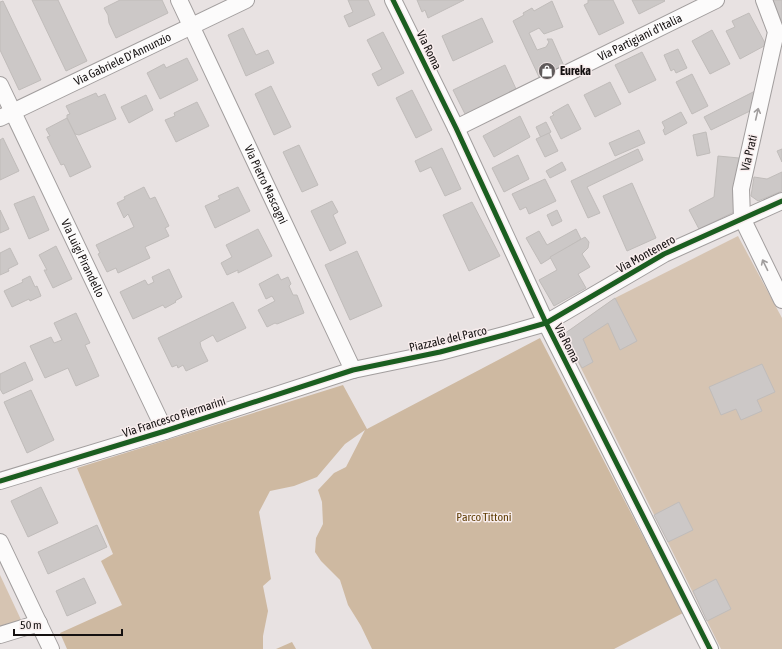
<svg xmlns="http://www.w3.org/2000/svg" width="782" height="649" viewBox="0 0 782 649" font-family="'Asap Condensed',sans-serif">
<rect width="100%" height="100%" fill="#e8e2e2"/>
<g fill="#d6c4b2">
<polygon points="738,236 782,318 782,649 721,649 564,334 615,298"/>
<polygon points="0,575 23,624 0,631"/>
</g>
<g fill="#ceb9a1">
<polygon points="540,338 683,613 614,649 372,649 361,626 348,605 340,580 321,561 315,552 316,538 323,524 322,502 318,490 334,473 346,467 365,430 345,444 317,477 294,486 270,491 259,512 271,579 263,586 268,611 263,636 263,649 67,649 60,633 122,605 101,561 113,554 77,468 343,385 367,429"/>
<polygon points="292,642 296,649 276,649"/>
</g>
<g fill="#ccc8c7" stroke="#c0bcba">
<polygon points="32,0 58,0 87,61 66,71"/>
<polygon points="120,0 162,0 168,13 116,38 109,23 108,15 104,8"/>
<polygon points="348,0 368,0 375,15 349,27 344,16 353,12"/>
<polygon points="417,0 464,0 428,18 425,10 422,12"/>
<polygon points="588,0 613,0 624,23 599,35 584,5 588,3"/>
<polygon points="632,0 664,0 665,1 639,14"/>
<polygon points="771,0 782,0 782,22"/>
<polygon points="3,1 41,80 19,90 0,50 0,2"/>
<polygon points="552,1 563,27 544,34 539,28 529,33 537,50 546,47 549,42 547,39 552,39 564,66 539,77 513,21 524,15 523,13 532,8 534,11"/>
<polygon points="749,13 766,45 740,59 726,31 735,27 732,21"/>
<polygon points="482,18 493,42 453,61 442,36"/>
<polygon points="243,28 256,55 268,50 274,63 246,76 228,35"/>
<polygon points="712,30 730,64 710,74 692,41"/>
<polygon points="383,32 404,73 378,86 372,74 382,69 367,40"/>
<polygon points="678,49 687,68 676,73 674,69 671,71 664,55"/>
<polygon points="642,52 656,80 629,93 615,65"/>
<polygon points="187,58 198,80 160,99 147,73 164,64 166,68"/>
<polygon points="505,65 516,89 465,114 453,90"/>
<polygon points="692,74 708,106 692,114 676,82"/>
<polygon points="610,82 621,104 595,117 584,95"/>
<polygon points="271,86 291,127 274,135 255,94"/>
<polygon points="412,90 432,130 416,138 396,98"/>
<polygon points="757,90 750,111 711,130 704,117"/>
<polygon points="96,93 98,97 105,94 116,119 79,135 75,134 67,118 67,115 70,114 66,106"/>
<polygon points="146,95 153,110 129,123 121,107"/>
<polygon points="197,102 209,126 176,142 165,120 175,116 174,113"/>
<polygon points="568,104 581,129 561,139 550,117 554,115 552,113"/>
<polygon points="681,112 687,123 665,135 663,130 665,128 662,122"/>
<polygon points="520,116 530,137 494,157 483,136"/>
<polygon points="67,118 91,167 70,177 64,164 61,165 47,137 50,136 46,129"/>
<polygon points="546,122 551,132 541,138 536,127"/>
<polygon points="639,130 645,143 615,156 609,143"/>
<polygon points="706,132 710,153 697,156 693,135"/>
<polygon points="549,133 558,151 545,157 536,139"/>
<polygon points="3,138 19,171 0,180 0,140"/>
<polygon points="299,145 318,185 302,192 283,152"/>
<polygon points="442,148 461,189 445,196 431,167 420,172 415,161"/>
<polygon points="638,149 643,160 587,187 600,213 588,218 571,181"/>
<polygon points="782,149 782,162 777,151"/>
<polygon points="518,155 529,179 504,192 492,168"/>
<polygon points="718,156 739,158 734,212 699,229 689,210 714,197"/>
<polygon points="562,162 566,170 550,178 546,171"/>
<polygon points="782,172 782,191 758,201 751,196 754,177 767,179"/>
<polygon points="545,179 556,201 529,214 526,207 520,210 512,194"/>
<polygon points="632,183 656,238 627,251 603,196"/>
<polygon points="144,187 150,199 155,197 169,226 165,228 169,236 145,247 150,258 118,273 116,268 107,272 98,254 100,253 96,245 134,227 128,214 124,218 117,203 125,199 124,197"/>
<polygon points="238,187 250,211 215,228 205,206 220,199 218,196"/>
<polygon points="34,196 49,230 29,239 14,204"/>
<polygon points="332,201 338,212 333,215 346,243 330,251 311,211"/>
<polygon points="472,202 500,256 469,271 443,215"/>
<polygon points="0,210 9,229 0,233"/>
<polygon points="557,210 562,221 552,226 547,215"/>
<polygon points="258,229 272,256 238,273 238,270 227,275 221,263 232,257 226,245"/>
<polygon points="576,229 581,239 541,264 526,238 539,231 547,245"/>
<polygon points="585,237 589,242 588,248 582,254 590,267 578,274 586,288 554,306 539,280 557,270 550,257"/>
<polygon points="56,246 72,279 53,288 44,270 47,270 39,255"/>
<polygon points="10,248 18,264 8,269 9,271 0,275 0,253"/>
<polygon points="357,251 382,306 350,320 325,265"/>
<polygon points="169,269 182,297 175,301 176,302 165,308 163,305 133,319 120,292 145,280 148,285 154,282 152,277"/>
<polygon points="278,274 281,280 288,277 291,284 289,286 293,295 297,295 304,313 277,324 275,323 267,327 258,310 275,301 272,296 266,299 259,284"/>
<polygon points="30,276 35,287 37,286 41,296 30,301 29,299 12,307 4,291 23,282 22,280"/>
<polygon points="615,298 637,341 620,350 608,323 583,339 593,362 582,368 564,334"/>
<polygon points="233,302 246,328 217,342 213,335 200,342 201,347 208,361 186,371 183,365 178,368 177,365 172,367 158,338"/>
<polygon points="76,313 90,343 85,345 99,376 76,386 68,368 45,378 30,346 51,337 54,343 62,340 54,323"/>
<polygon points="25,362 33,380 3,394 0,389 0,374"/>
<polygon points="762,364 775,392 757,400 762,411 741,420 736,409 721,415 709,387"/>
<polygon points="31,390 54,440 27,453 4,402"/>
<polygon points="41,487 58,523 28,537 11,501"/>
<polygon points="679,502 693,530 668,542 654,515"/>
<polygon points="97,525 107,547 48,574 38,552"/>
<polygon points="84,578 96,603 67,616 56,591"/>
<polygon points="716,579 731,609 707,621 693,591"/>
</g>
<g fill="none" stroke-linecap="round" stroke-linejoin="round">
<g stroke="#a29e9e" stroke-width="18">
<g id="minor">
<path id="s1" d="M179,0l174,370"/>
<polyline points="393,0 456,128 546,323 710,649"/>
<polyline points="764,0 776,32 741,189 742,218 782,300"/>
<path id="s2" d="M0,85l165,346"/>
<path id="s3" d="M0,118l246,-118"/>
<path id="s4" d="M456,128l260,-128"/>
<polyline points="0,481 165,431 353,370 440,352 504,335 546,323 664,254 782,201"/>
<polyline points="0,542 51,649"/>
<polyline points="0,635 39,623"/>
</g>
</g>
<use href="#minor" stroke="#fcfbfb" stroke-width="16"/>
<g stroke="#f8eded" stroke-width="8">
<g id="cycleway">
<polyline points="393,0 456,128 546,323 710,649"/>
<polyline points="0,481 165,431 353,370 440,352 504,335 546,323 664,254 782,201"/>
</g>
</g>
<use href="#cycleway" stroke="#1b5e20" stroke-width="5"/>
</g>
<defs><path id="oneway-shaft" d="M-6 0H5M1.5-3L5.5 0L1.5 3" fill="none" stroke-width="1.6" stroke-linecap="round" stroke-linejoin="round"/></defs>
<g stroke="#a09d9d">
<use href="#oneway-shaft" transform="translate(757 114) rotate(-77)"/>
<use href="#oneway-shaft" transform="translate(765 265) rotate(-116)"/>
</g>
<defs>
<g id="shop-disc" transform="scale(0.9)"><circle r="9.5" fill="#5f5a5a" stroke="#f8eded"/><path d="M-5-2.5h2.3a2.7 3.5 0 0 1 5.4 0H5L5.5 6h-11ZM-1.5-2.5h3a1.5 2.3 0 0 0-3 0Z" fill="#fff"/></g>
</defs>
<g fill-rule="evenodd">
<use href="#shop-disc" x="547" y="71"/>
</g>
<g text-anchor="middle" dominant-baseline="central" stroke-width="3" stroke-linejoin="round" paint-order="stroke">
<g font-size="12" fill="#151111" stroke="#f8eded">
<text stroke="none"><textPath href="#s4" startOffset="205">Via Partigiani d'Italia</textPath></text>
<text transform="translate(429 50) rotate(64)">Via Roma</text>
<text stroke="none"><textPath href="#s3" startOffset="136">Via Gabriele D'Annunzio</textPath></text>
<text transform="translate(749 153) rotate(-77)">Via Prati</text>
<text stroke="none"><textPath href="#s1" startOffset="204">Via Pietro Mascagni</textPath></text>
<text transform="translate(646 254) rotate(-29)">Via Montenero</text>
<text stroke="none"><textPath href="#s2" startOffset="192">Via Luigi Pirandello</textPath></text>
<text transform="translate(448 339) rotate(-13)">Piazzale del Parco</text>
<text transform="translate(567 343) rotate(63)">Via Roma</text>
<text transform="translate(174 417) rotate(-18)">Via Francesco Piermarini</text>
</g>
<g font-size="12" font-weight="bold" fill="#151111" stroke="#f8eded" text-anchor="start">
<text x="560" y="71">Eureka</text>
</g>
<g font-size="12" fill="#603e06" stroke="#f8eded">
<text x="484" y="517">Parco Tittoni</text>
</g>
</g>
<path d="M14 629v6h108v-6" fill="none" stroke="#151111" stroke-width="2"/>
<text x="20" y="629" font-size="12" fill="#151111" stroke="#f8eded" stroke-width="3" paint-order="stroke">50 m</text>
</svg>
